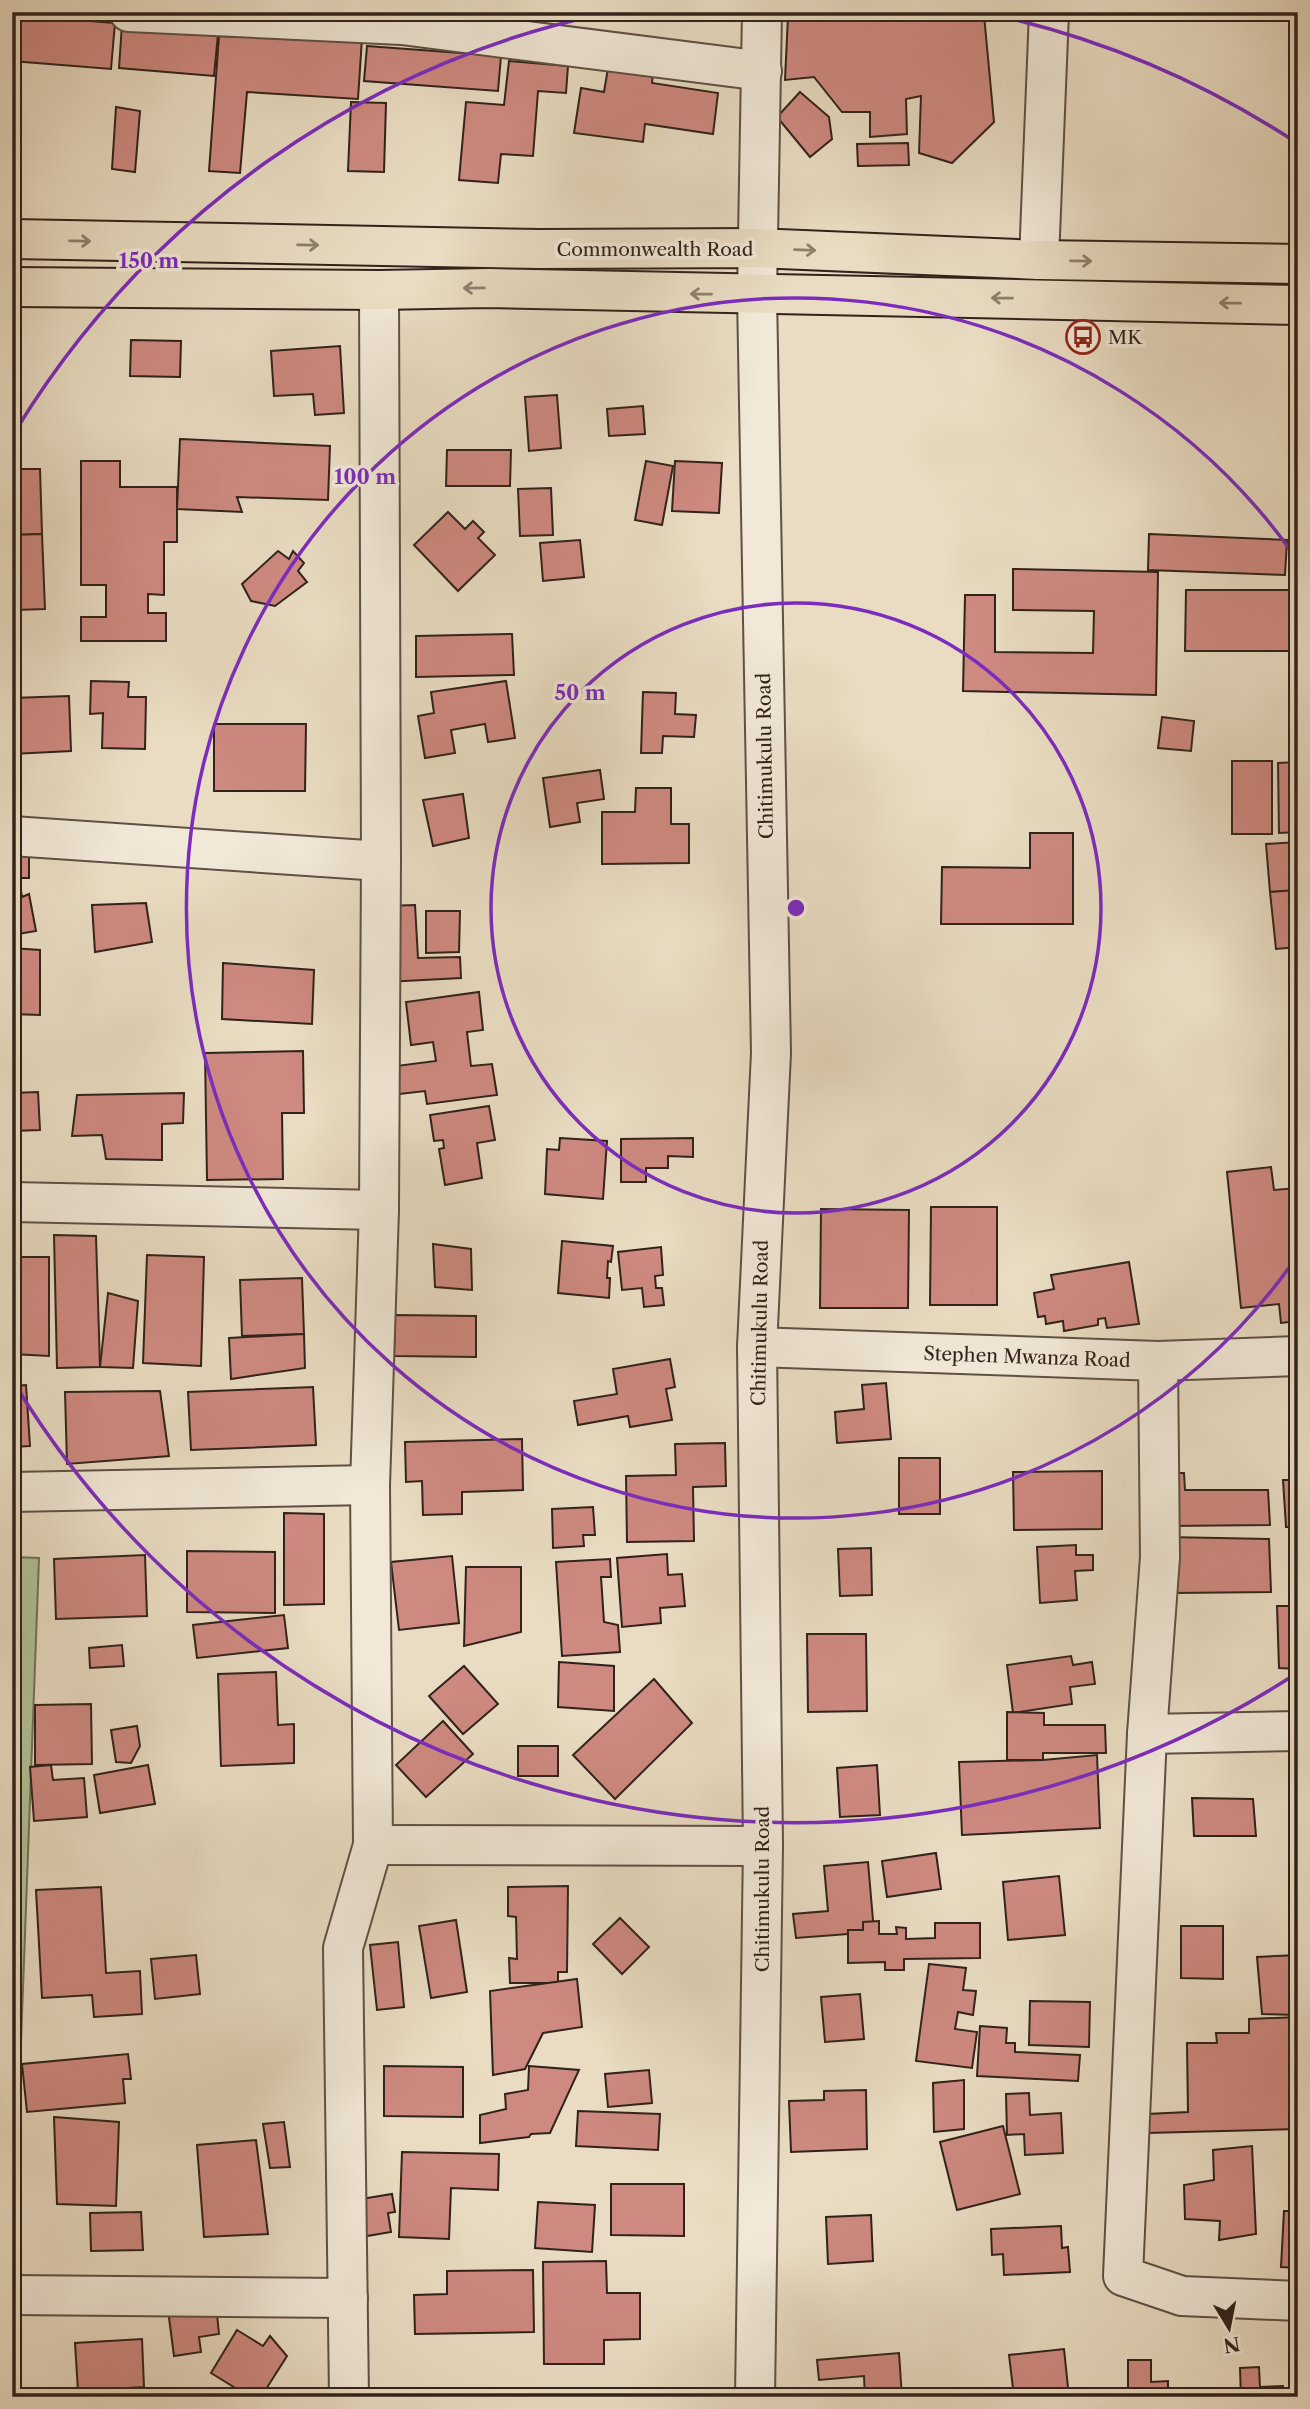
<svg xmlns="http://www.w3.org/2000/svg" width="1310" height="2409" viewBox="0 0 1310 2409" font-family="'Libre Caslon Text',serif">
<rect width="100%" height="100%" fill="#e9dcc2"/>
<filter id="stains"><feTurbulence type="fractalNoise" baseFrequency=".00286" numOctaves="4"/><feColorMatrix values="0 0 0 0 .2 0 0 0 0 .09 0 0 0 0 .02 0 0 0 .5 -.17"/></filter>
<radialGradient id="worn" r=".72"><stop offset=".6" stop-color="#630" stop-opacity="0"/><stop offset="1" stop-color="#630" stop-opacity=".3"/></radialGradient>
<polygon fill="#b1c298" stroke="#71725a" stroke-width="2" points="12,1557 39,1558 14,2230 12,2230"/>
<g fill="#ce8980" stroke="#31221b" stroke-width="2">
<polygon points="12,15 115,23 111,69 12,61"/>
<polygon points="984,15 994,122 952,163 919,153 921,96 906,99 907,134 870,137 870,112 842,112 814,77 785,80 788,16"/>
<polygon points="122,24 218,34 214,76 119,68"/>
<polygon points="244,30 362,38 358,99 247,92 240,173 209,171 219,36 243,37"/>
<polygon points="367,46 501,56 498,91 364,81"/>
<polygon points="509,61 568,66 566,93 538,91 533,156 501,154 498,183 459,180 466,102 504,105"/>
<polygon points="608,68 653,74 652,83 718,93 713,134 645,124 643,142 574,133 581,88 604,92"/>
<polygon points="800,92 829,117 832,139 810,157 777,117"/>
<polygon points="351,102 386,103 384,172 348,171"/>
<polygon points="116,107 140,111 135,172 112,169"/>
<polygon points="908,143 909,165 858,166 857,144"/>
<polygon points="131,340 181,341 180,377 130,376"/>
<polygon points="1298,345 1298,502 1294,502 1291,346"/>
<polygon points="340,346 344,413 315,415 313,394 274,396 271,351"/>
<polygon points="16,378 20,407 12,407 12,379"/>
<polygon points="557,395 561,448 529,451 525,397"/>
<polygon points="643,406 645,434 609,436 607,409"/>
<polygon points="180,439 330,446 328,500 237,497 242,512 177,509"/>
<polygon points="447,450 511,450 510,486 446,486"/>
<polygon points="81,461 120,461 120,487 177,487 177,542 164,542 164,595 148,594 148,613 166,613 166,641 81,641 81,617 106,617 106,585 81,585"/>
<polygon points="646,461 673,466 662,525 635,520"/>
<polygon points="675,461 722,463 719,513 672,511"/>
<polygon points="12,469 40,469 42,534 12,535"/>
<polygon points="551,488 553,535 520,536 518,489"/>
<polygon points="448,512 465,529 473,521 484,532 478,538 495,555 458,591 414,545"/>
<polygon points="42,534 45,609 15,610 12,590 12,535"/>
<polygon points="1149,534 1287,540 1285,575 1148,570"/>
<polygon points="580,540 584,577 543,581 540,543"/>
<polygon points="278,551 289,559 293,551 304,563 298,571 307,582 275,606 251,601 242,584"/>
<polygon points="1013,569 1158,572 1156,695 963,691 965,595 995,595 995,652 1093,653 1094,611 1013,610"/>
<polygon points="1186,590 1298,590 1298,651 1185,651"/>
<polygon points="512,634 514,675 416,677 416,636"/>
<polygon points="91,681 129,682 128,697 146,697 145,749 102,748 103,713 90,714"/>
<polygon points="506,681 515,738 488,742 485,724 451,730 455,753 425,758 418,716 434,713 431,692"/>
<polygon points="643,692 676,693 675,714 696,715 694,737 663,736 662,753 641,753"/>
<polygon points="69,696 71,751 12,754 12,698"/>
<polygon points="1162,717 1194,721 1191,751 1158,748"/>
<polygon points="214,724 306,724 305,791 214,791"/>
<rect x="1232" y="761" width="40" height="73"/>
<polygon points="1298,762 1298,832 1279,833 1278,763"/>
<polygon points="600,770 604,799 577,803 580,822 550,827 543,778"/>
<polygon points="636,788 671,788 671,824 689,824 689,863 602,864 602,812 635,812"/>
<polygon points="463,794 469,838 433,846 423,800"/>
<polygon points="1030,833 1073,833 1073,924 941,924 942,867 1030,868"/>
<polygon points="29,840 29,878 19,878 22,897 29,894 36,931 12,935 12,843"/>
<polygon points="1298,842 1298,890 1270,892 1266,844"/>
<polygon points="1297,890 1298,947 1276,949 1270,892"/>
<polygon points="146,903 152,942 95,952 92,905"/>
<polygon points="415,905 418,958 460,957 461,978 386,982 383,906"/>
<polygon points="426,911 460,911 459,952 426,953"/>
<polygon points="12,948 40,950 40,1015 12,1014"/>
<polygon points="223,963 314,970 312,1024 222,1019"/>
<polygon points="479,992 483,1030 467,1032 471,1066 492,1064 497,1095 427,1104 425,1091 391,1095 388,1067 436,1061 433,1042 411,1045 406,1002"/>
<polygon points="303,1051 304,1113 282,1113 283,1179 207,1180 205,1053"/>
<polygon points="38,1092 40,1130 12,1131 12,1093"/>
<polygon points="184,1093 183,1123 162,1124 162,1160 106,1159 102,1135 72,1136 77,1095"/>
<polygon points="489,1106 495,1140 477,1143 482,1178 445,1185 439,1149 444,1148 443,1140 434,1141 430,1115"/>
<polygon points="560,1138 607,1141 603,1199 545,1194 547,1149 559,1150"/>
<polygon points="693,1138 693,1157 668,1156 668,1168 646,1168 646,1182 621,1182 621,1139"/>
<polygon points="1271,1167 1274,1190 1297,1188 1298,1258 1289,1259 1291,1274 1298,1273 1298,1321 1281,1323 1279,1304 1241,1308 1227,1172"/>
<polygon points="931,1207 997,1207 997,1305 930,1305"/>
<polygon points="821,1209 909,1210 908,1308 820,1308"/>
<polygon points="54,1235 96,1236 100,1367 57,1368"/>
<polygon points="562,1241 613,1246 611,1262 608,1261 607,1278 610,1278 609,1298 558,1293"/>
<polygon points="433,1244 471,1249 472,1290 435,1287"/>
<polygon points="661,1247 663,1275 655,1276 656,1288 662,1288 664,1305 644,1307 642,1288 622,1290 618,1252"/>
<polygon points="147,1255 204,1257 201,1366 143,1363"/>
<polygon points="12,1257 49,1257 49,1356 12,1354"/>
<polygon points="1129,1262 1139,1324 1107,1328 1105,1318 1098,1319 1098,1325 1064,1331 1063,1321 1046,1324 1045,1316 1038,1317 1034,1293 1054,1289 1051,1275"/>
<polygon points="302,1278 304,1334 242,1336 240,1280"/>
<polygon points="108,1293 138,1301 133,1368 100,1367"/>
<polygon points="395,1315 476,1316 476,1357 394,1356"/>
<polygon points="304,1334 305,1368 231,1379 229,1338"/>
<polygon points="670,1359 675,1387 666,1389 672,1420 630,1427 628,1416 578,1425 574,1401 617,1394 613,1369"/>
<polygon points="886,1383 891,1439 837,1443 835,1412 864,1409 862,1385"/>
<polygon points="26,1385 30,1446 12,1447 12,1386"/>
<polygon points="313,1387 316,1445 191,1450 188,1392"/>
<polygon points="160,1391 169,1456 67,1464 65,1392"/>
<polygon points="522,1439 523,1490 462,1492 462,1514 423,1515 422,1481 406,1482 405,1442"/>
<polygon points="725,1443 726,1486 693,1487 694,1541 627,1542 626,1476 676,1475 675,1444"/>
<rect x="899" y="1458" width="41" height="56"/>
<polygon points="1102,1471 1102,1529 1014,1530 1013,1472"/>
<polygon points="1164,1473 1184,1473 1185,1490 1268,1490 1270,1525 1167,1526"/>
<polygon points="1283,1480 1298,1480 1298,1527 1286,1527"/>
<polygon points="593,1507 595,1535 583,1535 584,1546 553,1548 552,1509"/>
<polygon points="284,1513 324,1514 324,1604 284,1605"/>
<polygon points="1167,1537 1269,1539 1271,1592 1173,1593"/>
<polygon points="1076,1545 1076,1555 1093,1555 1093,1570 1075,1571 1077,1600 1040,1603 1037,1547"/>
<polygon points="871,1548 872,1595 840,1596 838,1549"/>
<polygon points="187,1551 275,1552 275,1613 187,1612"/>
<polygon points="667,1554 668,1575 682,1574 685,1606 660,1608 661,1623 622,1627 617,1558"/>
<polygon points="145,1555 147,1616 56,1619 54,1559"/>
<polygon points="452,1556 459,1623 399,1630 391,1562"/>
<polygon points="610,1559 611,1577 601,1577 604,1622 618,1625 620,1652 562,1656 556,1562"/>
<polygon points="466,1567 521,1567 521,1632 464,1646"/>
<polygon points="1277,1606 1298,1606 1298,1669 1279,1668"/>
<polygon points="284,1615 288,1648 197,1658 193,1625"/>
<polygon points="807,1634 866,1634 867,1711 808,1712"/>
<polygon points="122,1645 124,1666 90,1668 89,1648"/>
<polygon points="1071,1656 1073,1665 1092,1662 1095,1684 1070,1687 1072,1704 1013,1713 1007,1665"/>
<polygon points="559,1662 614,1666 614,1711 558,1707"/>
<polygon points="464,1666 498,1704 463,1734 429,1696"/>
<polygon points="276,1672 278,1725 294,1724 294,1763 221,1766 218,1674"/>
<polygon points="654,1679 692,1723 615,1799 573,1755"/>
<polygon points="91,1704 92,1764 35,1765 35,1705"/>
<polygon points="1007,1712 1044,1713 1044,1725 1105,1725 1106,1753 1043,1753 1043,1760 1007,1760"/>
<polygon points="443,1721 473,1754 426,1797 396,1765"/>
<polygon points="137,1726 140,1746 131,1763 116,1762 111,1730"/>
<rect x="518" y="1746" width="40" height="30"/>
<polygon points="1097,1755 1100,1828 962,1835 959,1762 1043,1760"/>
<polygon points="51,1765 53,1780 84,1778 87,1817 34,1821 30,1767"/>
<polygon points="148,1765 155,1804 100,1813 94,1775"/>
<polygon points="877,1765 880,1815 840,1817 837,1768"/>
<polygon points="1192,1798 1253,1799 1256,1836 1194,1836"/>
<polygon points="936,1853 941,1889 887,1897 882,1861"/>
<polygon points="868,1862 874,1932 796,1938 793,1914 828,1911 824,1866"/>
<polygon points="1059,1876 1065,1935 1008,1940 1003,1882"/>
<polygon points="568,1886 567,1972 558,1972 558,1983 510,1983 509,1958 517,1959 516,1917 508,1916 508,1887"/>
<polygon points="101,1887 106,1973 140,1971 142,2014 94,2017 92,1995 42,1998 36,1890"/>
<polygon points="620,1918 649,1947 622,1974 593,1944"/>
<polygon points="456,1920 467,1992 431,1998 419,1926"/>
<polygon points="879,1921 879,1934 897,1934 896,1927 906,1928 906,1939 935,1938 935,1923 980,1923 980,1958 904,1959 904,1970 885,1970 885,1962 848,1963 848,1930 863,1930 863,1922"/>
<polygon points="1181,1926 1223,1926 1223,1979 1181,1978"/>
<polygon points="398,1942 404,2007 377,2010 370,1945"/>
<polygon points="196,1955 200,1994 155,1999 151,1959"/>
<polygon points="1298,1955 1298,2015 1262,2014 1257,1957"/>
<polygon points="929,1964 966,1968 963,1990 976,1991 973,2015 958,2012 955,2029 977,2032 972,2068 916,2061"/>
<polygon points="577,1979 582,2027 543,2033 525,2069 493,2075 490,1991"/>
<polygon points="860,1994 864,2039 825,2042 821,1997"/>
<polygon points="1030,2001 1090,2002 1089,2047 1029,2045"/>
<polygon points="1298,2017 1298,2129 1147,2133 1147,2114 1188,2112 1187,2043 1217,2043 1216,2033 1249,2033 1249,2019"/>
<polygon points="980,2026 1007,2028 1006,2043 1015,2043 1015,2052 1080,2055 1078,2081 977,2076"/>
<polygon points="128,2054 131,2079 123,2079 125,2103 27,2112 22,2064"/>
<polygon points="384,2066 463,2067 463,2117 384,2116"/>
<polygon points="529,2066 579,2070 550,2133 531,2134 529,2137 480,2143 480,2115 506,2109 505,2094 528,2090"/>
<polygon points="649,2070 652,2103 608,2107 605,2074"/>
<polygon points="964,2080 964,2129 934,2132 933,2083"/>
<polygon points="866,2090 867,2149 791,2152 789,2101 824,2100 824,2091"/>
<polygon points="1029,2093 1030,2115 1061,2113 1063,2153 1025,2155 1024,2134 1007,2135 1006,2094"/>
<polygon points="578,2111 660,2114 658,2150 576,2146"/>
<polygon points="54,2117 119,2122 116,2206 57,2204"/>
<polygon points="284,2122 290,2167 270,2168 263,2124"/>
<polygon points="1003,2126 1020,2194 957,2210 940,2142"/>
<polygon points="256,2140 268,2234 204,2237 197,2145"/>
<polygon points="1252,2146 1256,2234 1219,2240 1220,2221 1185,2219 1184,2185 1214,2180 1213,2150"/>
<polygon points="402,2152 499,2154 498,2190 451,2188 449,2239 399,2237"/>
<polygon points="611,2184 684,2184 684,2236 611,2235"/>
<polygon points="392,2194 395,2212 388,2213 391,2232 361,2237 355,2200"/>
<polygon points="538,2202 595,2205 592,2252 535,2248"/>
<polygon points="1284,2211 1298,2211 1298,2268 1281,2267"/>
<polygon points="141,2212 143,2250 91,2251 90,2213"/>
<polygon points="871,2215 873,2261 828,2264 826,2217"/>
<polygon points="1061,2226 1062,2248 1068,2247 1070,2272 1004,2275 1003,2254 992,2255 991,2229"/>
<polygon points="606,2261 607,2293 640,2293 640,2339 604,2340 604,2364 544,2364 543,2262"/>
<polygon points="533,2270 534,2332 415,2334 414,2295 447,2294 447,2271"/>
<polygon points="216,2304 219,2334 199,2337 201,2352 174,2356 168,2310"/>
<polygon points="237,2330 263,2346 270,2336 287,2356 261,2397 250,2397 211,2373"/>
<polygon points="142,2339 144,2387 78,2391 75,2343"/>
<polygon points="1064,2349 1069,2397 1014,2397 1009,2355"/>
<polygon points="899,2353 902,2397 865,2397 864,2376 819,2380 817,2360"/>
<polygon points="1128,2360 1151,2360 1151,2382 1168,2381 1168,2397 1128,2397"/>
<polygon points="1259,2367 1260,2387 1283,2386 1284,2397 1241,2397 1240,2368"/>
</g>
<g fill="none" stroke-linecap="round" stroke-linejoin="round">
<g stroke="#5f5045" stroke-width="42">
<g id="minor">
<polyline points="129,12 402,25 762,71"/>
<polyline points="1039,260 1049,12"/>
<polyline points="12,836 381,861"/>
<polyline points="12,1202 379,1210"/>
<polyline points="757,1347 1158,1361 1298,1356"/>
<polyline points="1158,1361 1160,1557 1147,1734 1123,2276 1182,2296 1298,2301"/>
<polyline points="12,1492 370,1485"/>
<polyline points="1147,1734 1298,1731"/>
<polyline points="373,1845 763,1846"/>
<polyline points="12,2295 348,2298"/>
<polyline points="349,2397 343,1948 373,1845 370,1485 379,1210 381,861 379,290"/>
<polyline points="755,2397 763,1846 757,1347 771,1053 757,295 762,12"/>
</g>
</g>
<g stroke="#31221b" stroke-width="42">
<g id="major">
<polyline points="12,239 540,249 757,248 1039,260 1298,264"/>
<polyline points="12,287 379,290 489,288 1298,305"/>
</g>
</g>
<use href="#minor" stroke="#f1e8d7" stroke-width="38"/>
<use href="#major" stroke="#e9dcc2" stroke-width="38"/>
</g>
<defs><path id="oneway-shaft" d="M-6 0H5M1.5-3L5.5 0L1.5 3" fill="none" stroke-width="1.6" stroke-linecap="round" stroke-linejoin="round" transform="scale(1.75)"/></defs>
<g stroke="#8d7f6e">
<use href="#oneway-shaft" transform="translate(80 241) rotate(1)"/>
<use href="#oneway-shaft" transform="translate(308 245) rotate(1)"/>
<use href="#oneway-shaft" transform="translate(805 250) rotate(2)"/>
<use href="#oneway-shaft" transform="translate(1081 261) rotate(1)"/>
<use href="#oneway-shaft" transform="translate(474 288) rotate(179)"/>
<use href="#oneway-shaft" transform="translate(701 294) rotate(-179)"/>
<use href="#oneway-shaft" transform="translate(1002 298) rotate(-179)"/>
<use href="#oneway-shaft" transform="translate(1230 303) rotate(-179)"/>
</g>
<g fill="none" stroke="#7b2cbf" stroke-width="3.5">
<circle cx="796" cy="908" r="305"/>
<path d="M1296 1258A610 610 0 1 1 1296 558"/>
<path d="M1294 1675A915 915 0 0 1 16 1386M16 430A915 915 0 0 1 606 13M986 13A915 915 0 0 1 1294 141"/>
</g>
<defs>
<g id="bus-ring" transform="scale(1.75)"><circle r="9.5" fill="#f1e8d7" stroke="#8f2418" stroke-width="1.5"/><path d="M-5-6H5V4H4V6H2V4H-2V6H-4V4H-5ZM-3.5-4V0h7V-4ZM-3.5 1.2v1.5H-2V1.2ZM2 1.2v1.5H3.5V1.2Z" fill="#8f2418"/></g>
</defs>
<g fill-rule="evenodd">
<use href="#bus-ring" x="1083" y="337"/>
</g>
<g text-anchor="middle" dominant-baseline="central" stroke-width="7" stroke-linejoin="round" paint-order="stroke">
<g font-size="19" fill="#31221b" stroke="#f1e8d7">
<text x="655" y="249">Commonwealth Road</text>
<text transform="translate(765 756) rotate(-91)">Chitimukulu Road</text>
<text transform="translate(760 1323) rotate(-89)">Chitimukulu Road</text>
<text transform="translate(1027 1357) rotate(2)">Stephen Mwanza Road</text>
<text transform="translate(762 1889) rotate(-90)">Chitimukulu Road</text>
</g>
<g font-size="19" fill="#31221b" stroke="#f1e8d7" text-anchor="start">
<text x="1108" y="337">MK</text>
</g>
</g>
<circle cx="796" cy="908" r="10" fill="#7b2cbf" stroke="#f1e8d7" stroke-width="3.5"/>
<g font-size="21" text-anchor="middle" font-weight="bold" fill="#7b2cbf" stroke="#f1e8d7" stroke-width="7" stroke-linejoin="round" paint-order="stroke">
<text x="149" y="268">150 m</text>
<text x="365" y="484">100 m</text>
<text x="580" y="700">50 m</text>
</g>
<rect width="1310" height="2409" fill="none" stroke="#e9dcc2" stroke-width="42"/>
<rect x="14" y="14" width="1282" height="2381" fill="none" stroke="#31221b" stroke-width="3.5"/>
<rect x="21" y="21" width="1268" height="2367" fill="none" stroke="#31221b" stroke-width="2"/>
<g transform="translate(1229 2328) rotate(170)" stroke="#f1e8d7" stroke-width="5" paint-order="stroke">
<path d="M0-5L12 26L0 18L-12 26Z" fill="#31221b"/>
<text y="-10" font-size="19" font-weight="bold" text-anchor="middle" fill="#31221b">N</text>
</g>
<rect width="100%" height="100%" filter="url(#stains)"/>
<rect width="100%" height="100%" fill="url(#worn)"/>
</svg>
